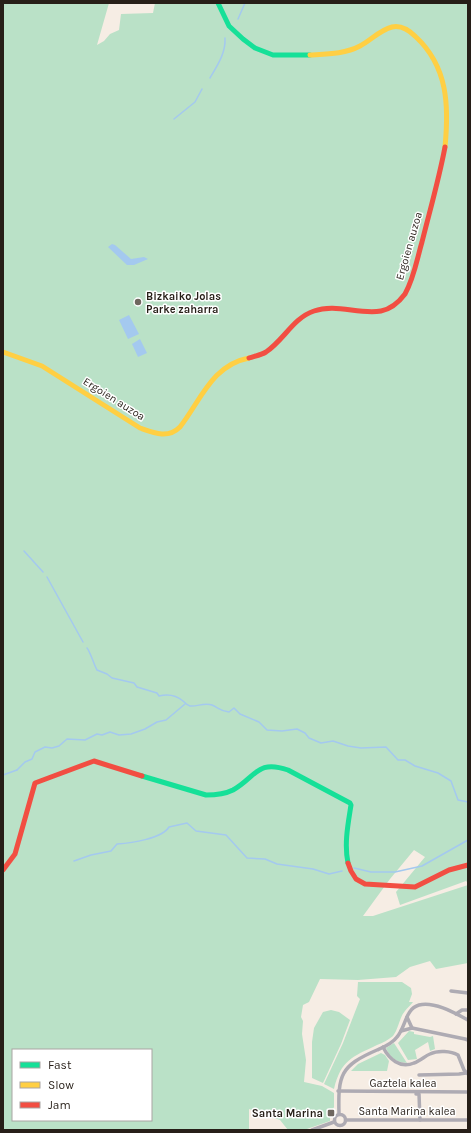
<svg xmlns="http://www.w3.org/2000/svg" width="471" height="1133" viewBox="0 0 471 1133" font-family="Karla,sans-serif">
<rect width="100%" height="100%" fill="#f6ede4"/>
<g fill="#bae1c7" fill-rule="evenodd">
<path d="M3,3h106l-12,42 7,-4 6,-7 9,-4 2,-16 32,-1 2,-10h313v880l-2,-2 -66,24 -4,-13 29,-35 -11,-7 -24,29 -27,37h10l6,-2 89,-29v78l-32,6 -6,-8 -20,6 -14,10 -38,3 -38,-1 -11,23 -6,3 -2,12 2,4 -1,13 4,26 -2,22 18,4 12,7v14l-4,8v6l-26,9h-16l-8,-10 -31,-11v21h-246zM13,1050h138v70h-138z"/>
<path d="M358,982h44l9,6 1,6 -3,8h4c-2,3 -6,6 -8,9 -6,7 -6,17 -12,25 -5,4 -10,7 -16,9 -25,12 -36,15 -43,44l-10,-5 19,-41 17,-44 -3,-3z"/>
<polygon points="331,1010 339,1012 350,1020 341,1044 323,1083 312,1078 312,1042 314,1028 323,1012"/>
<polygon points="409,1031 414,1032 414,1034 430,1037 433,1036 435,1049 430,1051 428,1042 415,1050 417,1059 408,1060 398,1043"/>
<path d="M394,1043l13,20c-11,-1 -17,-5 -21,-15z"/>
<polygon points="381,1053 385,1055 389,1061 387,1071 351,1071 358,1064"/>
</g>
<g fill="#a4c9ef">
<polygon points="112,244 115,245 131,259 144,257 148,259 134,265 127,265 108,247"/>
<polygon points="129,315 139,334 128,339 119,320"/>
<polygon points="140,339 147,353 138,357 132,344"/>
</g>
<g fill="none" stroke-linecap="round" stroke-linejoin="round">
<g stroke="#a4c9ef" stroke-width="1.5">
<polyline points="238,19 245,3"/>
<path d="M210,78c7,-12 16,-25 15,-40"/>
<polyline points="174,119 195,102 202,89"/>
<polyline points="24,551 43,572"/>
<polyline points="47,577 83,642"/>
<path d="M87,648c3,3 7,17 10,22l10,4 5,4 22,5 3,4 20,6 2,3c8,-2 17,-1 24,5 2,2 4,4 7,5 7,1 14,-4 22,-1 7,3 8,6 17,7l5,-4 6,6 19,8 8,8 15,1 15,-2 8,4 4,5 12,5 12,-2 15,5 13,2 25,-1 12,13h7l10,6 23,7 13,8 7,19 10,2"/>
<polyline points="17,770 25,762 32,759 35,752 45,747 52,748 59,746 67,739 85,740 97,734 102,735 110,732 119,735 131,734 145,729 157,722 166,720 185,704"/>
<polyline points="3,775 17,770"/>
<path d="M74,861l17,-6 20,-4 6,-7c13,-1 45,-5 52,-17l18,-4 9,8 30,4 21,23 18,1 12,5 36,5 16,5 13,-3"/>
<polyline points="354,868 371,872 395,872 422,866 468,840"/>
</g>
<g stroke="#aeabb3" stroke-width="3.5">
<polyline points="451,991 468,993"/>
<polyline points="456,1014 462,1010 468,1010"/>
<polyline points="407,1017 412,1028"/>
<polyline points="401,1031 412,1028 465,1039 468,1040"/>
<path d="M383,1047c6,12 17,22 31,16 6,-2 11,-7 16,-9 8,-4 21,-3 28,1l6,15 4,4"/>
<polyline points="419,1075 459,1074 466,1073"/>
<polyline points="338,1091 468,1092"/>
<polyline points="416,1094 419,1094 420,1120"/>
<path d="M339,1114c-1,-39 1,-48 38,-64 7,-3 15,-6 20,-13 9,-10 8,-28 22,-32 15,-4 36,8 49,15"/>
<circle cx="340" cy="1120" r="5.5"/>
<polyline points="346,1120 468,1120"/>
<polyline points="312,1130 334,1122"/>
</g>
<g stroke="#16e098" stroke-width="5">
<polyline points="218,3 229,26 243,39 255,48 273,55 310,55"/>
<path d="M142,776l64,19c9,0 19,-1 27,-5 23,-13 24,-31 55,-20l62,33 1,2c-3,19 -7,39 -3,58"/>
</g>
<g stroke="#ffcf43" stroke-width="5">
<path d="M310,55c17,-1 35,-1 50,-9 11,-6 20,-16 32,-19 9,-2 18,4 24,10 32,30 33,69 29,110"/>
<path d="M3,352l39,14 98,62c14,5 28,11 40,-1 21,-27 32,-62 69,-69"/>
</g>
<g stroke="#f24e42" stroke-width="5">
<path d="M249,358c6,-2 12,-3 17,-6 18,-12 27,-34 48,-41 22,-8 45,4 67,0 10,-2 18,-9 24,-17 9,-16 12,-35 17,-52 8,-32 17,-63 23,-95"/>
<polyline points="348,863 351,871 356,879 365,884 415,887 449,870 468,865"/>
<polyline points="3,870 15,854 35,783 94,761 142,776"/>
</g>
</g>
<g fill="#6f675f" stroke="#fff" stroke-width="1.5">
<circle cx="138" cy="302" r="4"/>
<rect x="327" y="1109" width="8" height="8" rx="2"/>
</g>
<g text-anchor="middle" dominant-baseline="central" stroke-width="3" stroke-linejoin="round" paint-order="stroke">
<g font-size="11" fill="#271f18" stroke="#fff">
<text transform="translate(409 246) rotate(-74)">Ergoien auzoa</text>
<text transform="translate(114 399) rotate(32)">Ergoien auzoa</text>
<text x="403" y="1083">Gaztela kalea</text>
<text x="407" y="1111">Santa Marina kalea</text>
</g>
<g font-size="11" font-weight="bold" fill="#271f18" stroke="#fff" text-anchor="start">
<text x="146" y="296">Bizkaiko Jolas<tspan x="146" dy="13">Parke zaharra</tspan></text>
<text x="323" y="1113" text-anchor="end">Santa Marina</text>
</g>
</g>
<rect width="471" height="1133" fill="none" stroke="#271f18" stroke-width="8"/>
<rect x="12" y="1049" width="140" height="72" fill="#ffffff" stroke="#a9a5a3"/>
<rect x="20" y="1062" width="20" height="6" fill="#16e098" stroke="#a9a5a3"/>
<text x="48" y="1069" font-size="12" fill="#271f18">Fast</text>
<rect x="20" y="1082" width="20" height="6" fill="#ffcf43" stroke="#a9a5a3"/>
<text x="48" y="1089" font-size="12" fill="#271f18">Slow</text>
<rect x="20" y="1102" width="20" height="6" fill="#f24e42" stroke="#a9a5a3"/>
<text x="48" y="1109" font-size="12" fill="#271f18">Jam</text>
</svg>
